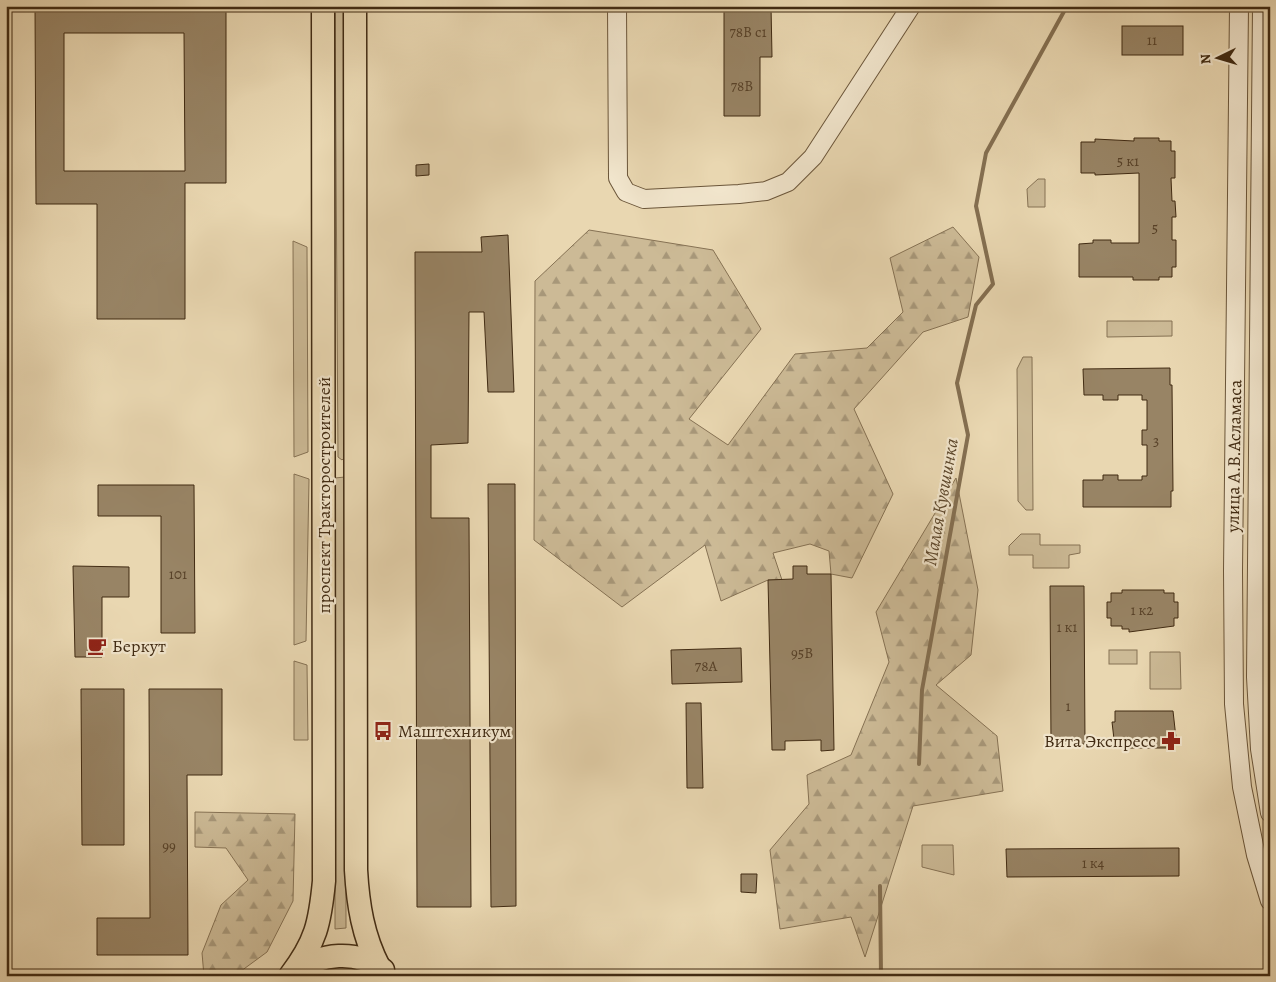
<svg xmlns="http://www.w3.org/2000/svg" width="1276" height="982" viewBox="0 0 1276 982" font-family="Alegreya,serif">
<defs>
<pattern id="forest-firs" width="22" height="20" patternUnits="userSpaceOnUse" patternTransform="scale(1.25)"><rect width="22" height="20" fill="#ccba96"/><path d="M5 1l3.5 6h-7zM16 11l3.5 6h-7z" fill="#a79779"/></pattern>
</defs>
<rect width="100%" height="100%" fill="#e9d7b1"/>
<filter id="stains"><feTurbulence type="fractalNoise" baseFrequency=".004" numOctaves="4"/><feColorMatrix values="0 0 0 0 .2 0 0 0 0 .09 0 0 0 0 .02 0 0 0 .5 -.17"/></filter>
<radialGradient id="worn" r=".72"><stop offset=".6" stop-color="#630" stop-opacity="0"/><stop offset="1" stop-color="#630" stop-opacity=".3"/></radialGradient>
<g fill="#ccba96" stroke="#867254">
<polygon points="335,6 345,6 345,457 342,460 338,457"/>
<polygon points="1038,179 1045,179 1045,207 1028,207 1027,189"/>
<polygon points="293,241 307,247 308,452 294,457"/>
<polygon points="1107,321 1172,321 1172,336 1107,337"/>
<polygon points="1023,357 1032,357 1033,510 1026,510 1018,501 1017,369"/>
<polygon points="294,474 309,479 306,641 294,645"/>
<polygon points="345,477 346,928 335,929 335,478"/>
<polygon points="1021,534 1040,534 1040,545 1080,545 1080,553 1069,555 1069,568 1033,568 1033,555 1009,555 1009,546"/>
<rect x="1109" y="650" width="28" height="14"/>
<polygon points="1150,652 1180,652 1181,689 1150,689"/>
<polygon points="294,661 307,665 308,740 294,740"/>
<polygon points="922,845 953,845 954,875 922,867"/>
<polygon points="331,967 352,967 372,976 308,976"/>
</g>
<g fill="url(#forest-firs)" stroke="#867254">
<polygon points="953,227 979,257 968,317 923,332 854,409 893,494 852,578 831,574 829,551 810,544 773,553 782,580 768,580 721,601 705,545 622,607 534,540 535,281 589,230 713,250 761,329 689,419 728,445 795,354 867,348 903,312 890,258"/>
<polygon points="956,478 978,590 971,655 936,685 997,736 1003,791 913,806 865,957 851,917 780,929 770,850 809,804 807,775 851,755 889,662 876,612"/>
<polygon points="195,812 295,814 293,901 267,952 237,974 204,976 202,953 221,905 248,880 226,848 195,847"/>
</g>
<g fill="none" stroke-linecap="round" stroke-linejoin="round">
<g stroke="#846f51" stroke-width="4">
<polyline points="919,764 922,690 968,435 957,383 976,305 993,284 976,206 986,153 1067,6"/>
<polyline points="880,886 881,976"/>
</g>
</g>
<g fill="#988465" stroke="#412b13" fill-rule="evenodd">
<path d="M35,6h191v177h-41v136h-88v-115h-61zM64,33h120l1,138h-121z"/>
<polygon points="724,6 771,6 772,57 760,57 760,116 724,116"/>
<rect x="1122" y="26" width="61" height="29"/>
<polygon points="1134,138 1159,138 1159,141 1171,141 1171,151 1175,151 1175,178 1171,178 1172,201 1175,201 1176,217 1172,217 1172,240 1176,240 1176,267 1172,267 1172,277 1159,277 1159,280 1133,280 1133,277 1079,277 1079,244 1093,243 1093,240 1111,240 1111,243 1139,243 1139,173 1095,175 1095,173 1081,173 1081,142 1095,142 1095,139 1134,141"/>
<polygon points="429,164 429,175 416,176 416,165"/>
<polygon points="508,235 514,392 488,392 484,312 469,312 468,443 431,445 431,518 469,518 471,907 417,907 415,252 482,252 481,237"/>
<polygon points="1170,368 1170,385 1172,385 1173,491 1171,491 1171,507 1083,507 1083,480 1103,480 1103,475 1118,475 1118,480 1142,480 1142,476 1147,476 1147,445 1142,445 1142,430 1147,430 1147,400 1142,400 1142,395 1118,395 1118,400 1103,400 1103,395 1084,395 1083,369"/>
<polygon points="488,484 515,484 516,906 491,907"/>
<polygon points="98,485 194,485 195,633 161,633 161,516 98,516"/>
<polygon points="73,566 129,567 129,597 102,597 102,657 75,657"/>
<polygon points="793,566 807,566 807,574 831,574 834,750 821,751 821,740 785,741 785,750 772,750 768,580 793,579"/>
<polygon points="1050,586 1084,586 1085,744 1051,744"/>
<polygon points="1122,590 1164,590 1164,593 1174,593 1174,602 1178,602 1178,618 1174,618 1174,626 1129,632 1129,629 1122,629 1122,626 1111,626 1111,618 1107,618 1107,602 1111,602 1111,593 1122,593"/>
<polygon points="741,648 742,682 672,684 671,650"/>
<polygon points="81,689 124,689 124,845 82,845"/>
<polygon points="149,689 222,689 222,775 187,775 188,955 97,955 97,918 150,918"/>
<polygon points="686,703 701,703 703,788 687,788"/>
<polygon points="1115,711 1173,711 1176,738 1173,738 1173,748 1115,748 1112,722 1115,722"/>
<polygon points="1179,848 1179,876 1007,877 1006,849"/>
<polygon points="741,874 757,874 756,893 741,892"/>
</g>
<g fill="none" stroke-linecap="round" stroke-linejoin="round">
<g stroke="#6b563a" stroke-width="20">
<g id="minor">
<polyline points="617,6 618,178 626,192 644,199 739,194 766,191 788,182 813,157 911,6"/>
<polyline points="1239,6 1233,571 1234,704 1242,787 1256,855 1270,901"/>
<polyline points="1262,6 1256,677 1260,749 1270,813"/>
</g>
</g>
<g stroke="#412b13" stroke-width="25">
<g id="major">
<path d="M355,6l1,864c2,35 7,66 23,97"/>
<path d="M295,972c25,-19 62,-23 88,-2"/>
<path d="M290,976c26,-34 30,-53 34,-95l-1,-875"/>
</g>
</g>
<use href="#minor" stroke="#f1e5cc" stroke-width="18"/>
<use href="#major" stroke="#e9d7b1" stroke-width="22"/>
</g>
<defs>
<g id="cafe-bare" transform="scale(1.5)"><path d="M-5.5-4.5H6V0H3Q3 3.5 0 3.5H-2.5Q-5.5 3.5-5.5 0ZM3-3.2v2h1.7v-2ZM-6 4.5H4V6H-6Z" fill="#8f2418" stroke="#f1e5cc" stroke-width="2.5" paint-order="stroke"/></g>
<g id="bus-bare" transform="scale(1.5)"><path d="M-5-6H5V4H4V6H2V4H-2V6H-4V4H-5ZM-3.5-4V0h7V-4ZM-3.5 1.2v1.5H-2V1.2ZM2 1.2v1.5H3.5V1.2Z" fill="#8f2418" stroke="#f1e5cc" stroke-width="2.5" paint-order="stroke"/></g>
<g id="pharmacy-bare" transform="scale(1.5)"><path d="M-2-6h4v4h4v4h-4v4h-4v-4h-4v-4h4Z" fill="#8f2418" stroke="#f1e5cc" stroke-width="2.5" paint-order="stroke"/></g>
</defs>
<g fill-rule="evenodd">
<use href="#cafe-bare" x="97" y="646"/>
<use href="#bus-bare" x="383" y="731"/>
<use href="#pharmacy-bare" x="1171" y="741"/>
</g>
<g text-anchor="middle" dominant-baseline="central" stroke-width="4.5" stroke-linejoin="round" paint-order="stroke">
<g font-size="15" fill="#574128">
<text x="748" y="32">78В с1</text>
<text x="1152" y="40">11</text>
<text x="742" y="86">78В</text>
<text x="1128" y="161">5 к1</text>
<text x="1155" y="228">5</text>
<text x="1156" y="441">3</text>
<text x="178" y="574">101</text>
<text x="1142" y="610">1 к2</text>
<text x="1067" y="627">1 к1</text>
<text x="802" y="653">95В</text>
<text x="706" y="666">78А</text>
<text x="1068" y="706">1</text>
<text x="169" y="846">99</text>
<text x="1093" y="863">1 к4</text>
</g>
<g font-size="18" fill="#412b13" stroke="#f1e5cc">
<text transform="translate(1234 456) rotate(-89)">улица А.В.Асламаса</text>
<text transform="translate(324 495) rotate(-90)">проспект Тракторостроителей</text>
</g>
<g font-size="18" fill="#412b13" stroke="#f1e5cc" text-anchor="start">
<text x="112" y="646">Беркут</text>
<text x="398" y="731">Маштехникум</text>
<text x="1156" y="741" text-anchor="end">Вита Экспресс</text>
</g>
<g font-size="19" font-style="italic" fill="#5d482d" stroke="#f1e5cc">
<text transform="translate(941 502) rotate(-80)">Малая Кувшинка</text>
</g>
</g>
<rect width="1276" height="982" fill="none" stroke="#e9d7b1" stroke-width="25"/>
<rect x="8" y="8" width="1261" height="967" fill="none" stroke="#412b13" stroke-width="2.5"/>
<rect x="12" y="12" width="1251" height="957" fill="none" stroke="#412b13"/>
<g transform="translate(1218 58) rotate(265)" stroke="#f1e5cc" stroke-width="4" paint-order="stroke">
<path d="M0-4L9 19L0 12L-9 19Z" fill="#412b13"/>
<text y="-8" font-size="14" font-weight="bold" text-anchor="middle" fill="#412b13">N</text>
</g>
<rect width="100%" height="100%" filter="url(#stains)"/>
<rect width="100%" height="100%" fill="url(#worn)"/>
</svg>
